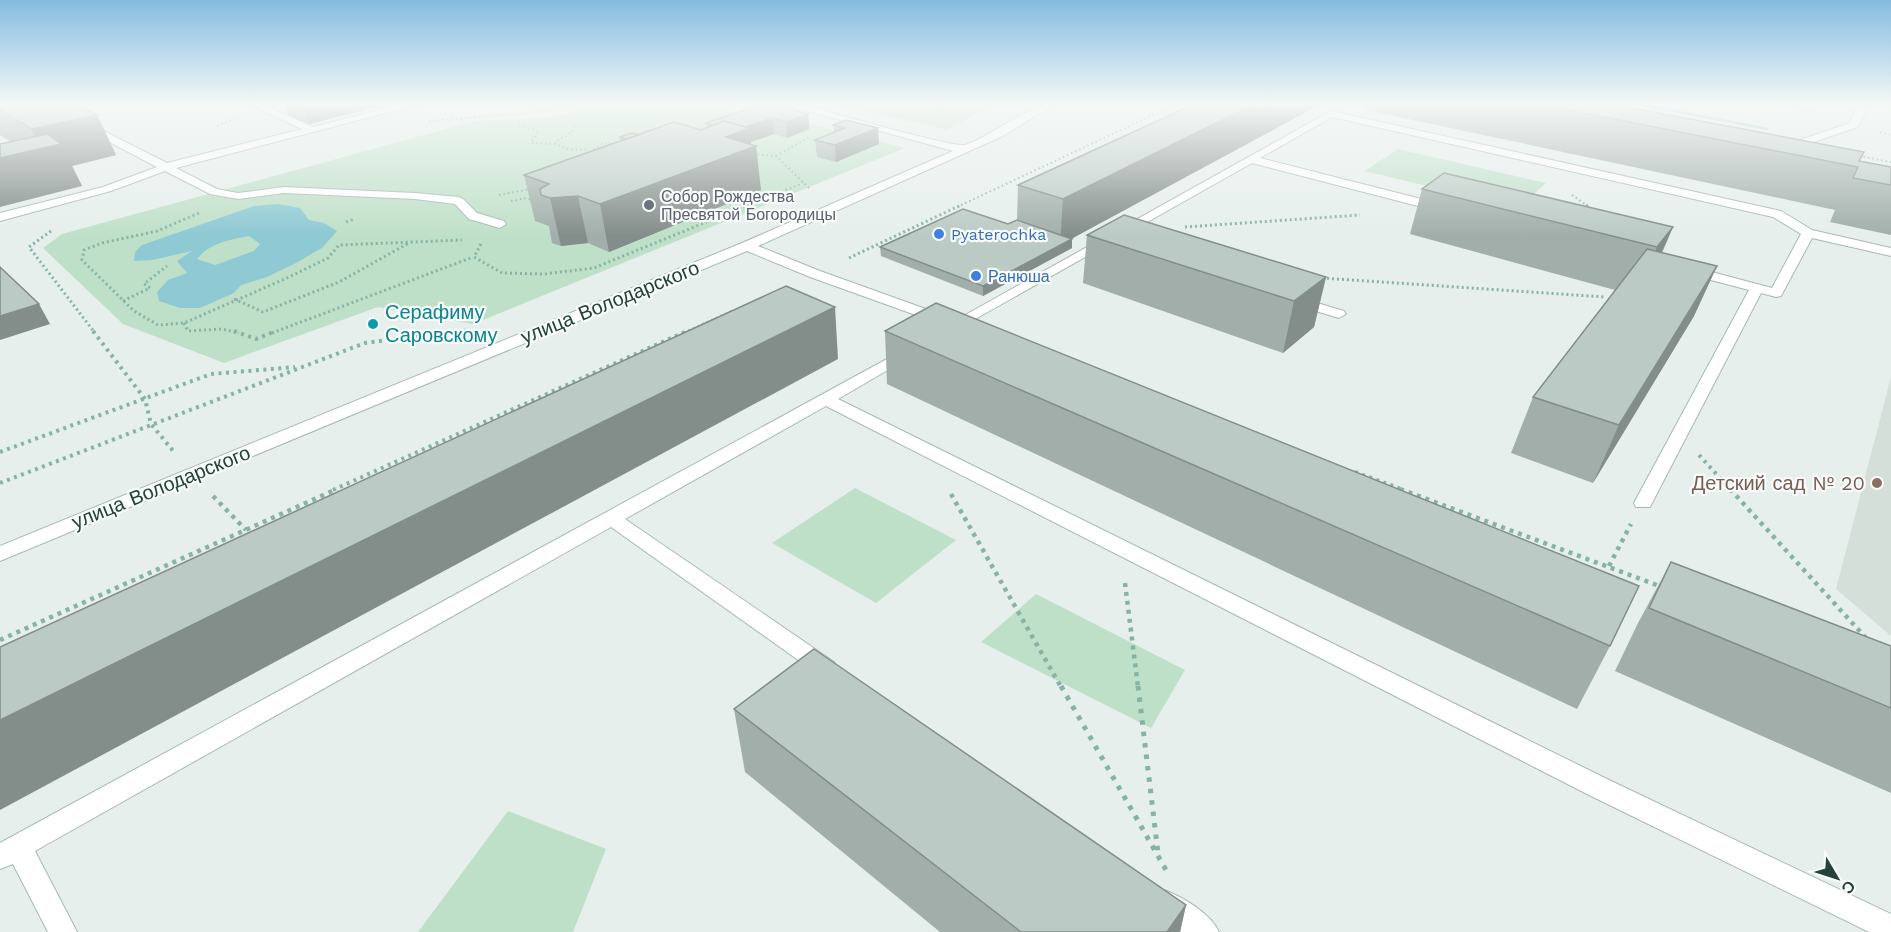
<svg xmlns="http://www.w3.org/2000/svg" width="1891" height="932" viewBox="0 0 1891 932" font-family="'Work Sans',sans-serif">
<rect width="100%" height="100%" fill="#e6efeb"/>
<polygon fill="#d4dfda" points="1891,377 1891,636 1836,589"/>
<g fill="#bfe0c8">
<polygon points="596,105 705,105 737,113 779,116 905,148 473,324 378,307 224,363 123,324 43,248 62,234 475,121 550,118"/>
<polygon points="839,105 992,105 947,130"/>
<polygon points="1398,149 1546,183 1518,208 1365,171"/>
<polygon points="855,488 956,540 876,603 772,543"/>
<polygon points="1036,594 1185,670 1151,728 981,642"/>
<polygon points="508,811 606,849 573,932 418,932"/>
</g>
<path fill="#8ec9d4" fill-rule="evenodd" d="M278,204l22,4 9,12 15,3 13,8 -15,17 -28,16 -27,13 -26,8 -7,8 -34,15h-20l-21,-7 -2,-9 11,-12 19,-7 -10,-12 15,-10 -40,9 -18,1 1,-9 7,-7 112,-39zM249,236l11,8 -6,7 -39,14 -18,-6c12,-16 33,-19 52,-23z"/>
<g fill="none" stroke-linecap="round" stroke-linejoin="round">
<polygon fill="#8ec9d4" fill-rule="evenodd" points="1636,105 1651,105 1769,128 1766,130"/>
<g stroke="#a8b8b2" stroke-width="2">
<g id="minor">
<polygon points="250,105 264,105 313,127 398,105 416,105 176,168 217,189 238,193 284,187 415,193 459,197 463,199 477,213 504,221 506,224 500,228 469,219 455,204 415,199 284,193 238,199 210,194 165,171 111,191 0,221 0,213 103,187 157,167 84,129 84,125 92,125 167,163 302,129"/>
<path d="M786,105h17c21,6 153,43 162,40 27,-9 62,-40 88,-40l-50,31 -245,110 62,25 128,46 2,3 -2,3h-10l-128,-46 -63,-26 -747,310v-15l742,-303 211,-92z"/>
<polygon points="1858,105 1868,105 1858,127 1802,146 1796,158 1788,158 1787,156 1794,142 1850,123"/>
<polygon points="1331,111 1781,211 1812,230 1891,248 1891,256 1812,238 1781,296 1776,297 1761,293 1652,503 1650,507 1636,507 1634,503 1749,290 1684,273 1682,270 1689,266 1772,288 1801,234 1773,217 1332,117 1260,158 1445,205 1445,211 1441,212 1252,163 961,327 951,327 949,324"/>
<polygon points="1297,297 1344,311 1346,314 1339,318 1292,304 1290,301"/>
<polygon points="907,348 912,350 915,353 912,356 838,399 1609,780 1891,914 1891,932 1869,932 1591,796 826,406 625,519 834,662 837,668 834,674 826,676 818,674 611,527 35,851 77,932 48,932 13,864 0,869 0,843"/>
<path d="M1164,890c19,7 47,24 55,42h-38l-27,-20 -4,-9 4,-9z"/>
</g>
</g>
<g stroke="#86b3a5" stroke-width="2" stroke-dasharray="1.5 3" stroke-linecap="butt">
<polyline points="1793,105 1815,112"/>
<polyline points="938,119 943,105"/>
<polyline points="429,121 531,113 565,105"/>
<polyline points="519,125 539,131 531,143 555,144"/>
<polyline points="217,126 238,117"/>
<polyline points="574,126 572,133 559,139 555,144 568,149 589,150"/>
<polyline points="1880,132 1891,135"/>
<polyline points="753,154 776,156 810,189"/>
<polyline points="586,155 602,144 622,142"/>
<polyline points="776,156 811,136"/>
<polyline points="1859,156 1891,162"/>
<polyline points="499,195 530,189"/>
<polyline points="1572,195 1589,207"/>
<polyline points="511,201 527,198 533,201"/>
<polyline points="744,207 803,183"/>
<polyline points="957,207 1174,105"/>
</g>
<g stroke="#86b3a5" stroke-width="3" stroke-dasharray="2 3" stroke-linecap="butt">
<polyline points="1586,205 1590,208"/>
<polyline points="199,213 157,231 102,243 84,250 82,260 134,311 158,325 184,323 287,278 328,258 339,245 462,240"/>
<polyline points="346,222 355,219"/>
<polyline points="1185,227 1360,215"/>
<polyline points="51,231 29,247 95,333"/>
<polyline points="481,244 474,257 502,273 544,274 594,268 748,205"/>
<polyline points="849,258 961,205"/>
<polyline points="1322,278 1605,297"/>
<polyline points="234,299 263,312 339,282 409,243"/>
<polyline points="123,301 150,288 144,284 167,266"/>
<polyline points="184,323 188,331 222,329 239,333"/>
<polyline points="272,333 473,257"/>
<polyline points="444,333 467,330"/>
<polyline points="684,333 733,311"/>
</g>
<g stroke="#86b3a5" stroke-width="4" stroke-dasharray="3 4.5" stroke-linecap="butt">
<polyline points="93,331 145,399 151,424 174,452"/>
<polyline points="234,331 256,339 276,331"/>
<polyline points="0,452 211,374 295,367"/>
<polyline points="1699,455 1731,490"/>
<polyline points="1355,472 1404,490"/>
<polyline points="0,483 365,343 456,331"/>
<polyline points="333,490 687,331"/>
</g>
<g stroke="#86b3a5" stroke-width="4.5" stroke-dasharray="4 5" stroke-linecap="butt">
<polyline points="1400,489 1662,587"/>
<polyline points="1730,489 1866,638"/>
<polyline points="951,494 1061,687"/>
<polyline points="213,496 246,530"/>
<polyline points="1609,566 1631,524"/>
<polyline points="1125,583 1138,687"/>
<polyline points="0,640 337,489"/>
</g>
<g stroke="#86b3a5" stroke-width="5" stroke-dasharray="4.5 7" stroke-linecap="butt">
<polyline points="1061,686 1166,870"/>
<polyline points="1138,686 1158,853"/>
</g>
<use href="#minor" fill="#fff" fill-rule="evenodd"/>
</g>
<g fill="#a1aea9">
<polygon points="0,105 97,115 116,155 72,166 82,186 0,135"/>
<polygon points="285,105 384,105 309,124 289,116"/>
<polygon points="1192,105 1319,105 1072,238 1072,248 983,296 881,256 880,247 1008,224 1017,220 1018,185"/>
<polygon points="1367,105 1616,105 1859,161 1891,167 1891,235 1830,222 1835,210 1366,110"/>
<polygon points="808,114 809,129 787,138 774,134 751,142 761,190 609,252 588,243 561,246 552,243 549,226 535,221 524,175 620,141 620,137 701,130 706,128 706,123"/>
<polygon points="846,120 879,144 836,162 817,157 815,140 834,133 833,125"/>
<polygon points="1422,189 1673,227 1662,253 1717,266 1694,316 1593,483 1511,453 1533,397 1615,290 1410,234"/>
<polygon points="1087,235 1326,277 1314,327 1283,353 1083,283"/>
<polygon points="885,331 1610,646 1577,709 887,384"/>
<polygon points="1671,562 1891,646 1891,793 1615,671 1638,623"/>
<polygon points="734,709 1186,905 1180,932 940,932 745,772"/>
</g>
<g fill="#838d89">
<polygon points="303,105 384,105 309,124"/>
<polygon points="1252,105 1319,105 1060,245 1063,199"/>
<polygon points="808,114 809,129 787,138 786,122"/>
<polygon points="97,115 116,155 72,166 82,186 0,207 0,158 41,149 32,129"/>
<polygon points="772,118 774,134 751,142 751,148 756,146 761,190 609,252 600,204 726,137 733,131"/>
<polygon points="878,128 879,144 836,162 835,145"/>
<polygon points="578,196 588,243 561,246 550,198"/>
<polygon points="1673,227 1652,274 1636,296 1657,247"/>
<polygon points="1072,239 1072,248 983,296 983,286"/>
<polygon points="1717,266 1694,316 1593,483 1619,425"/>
<polygon points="1326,277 1314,327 1283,353 1294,301"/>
<polygon points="39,304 50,324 0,340 0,316"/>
<polygon points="835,307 838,359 0,810 0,720"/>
<polygon points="1186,905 1180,932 1167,932"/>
</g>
<g fill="#bbcac4" stroke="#838d89" stroke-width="1.5">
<polygon points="0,105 79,105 97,115 32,129 0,110"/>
<polygon points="759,105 778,105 808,114 786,122 772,118 745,127 724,121 713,125 706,123"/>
<polygon points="1192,105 1252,105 1063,199 1018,185"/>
<polygon points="1543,105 1616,105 1864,152 1859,161 1891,167 1891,185 1853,178 1858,167"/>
<polygon points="846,120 878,128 835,145 815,140 845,128 833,125"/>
<polygon points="724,121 749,128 726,137 756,146 600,204 578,196 550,198 541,195 540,189 549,184 524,175 674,122 701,130"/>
<polygon points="632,133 638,135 626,139 620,137"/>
<polygon points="47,134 61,144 0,158 0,144"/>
<polygon points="1444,173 1673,227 1657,247 1422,189"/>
<polygon points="963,209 1008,224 1017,220 1072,239 983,286 880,247"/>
<polygon points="1124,215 1326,277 1294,301 1087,235"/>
<polygon points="1647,249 1717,266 1619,425 1533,397"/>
<polygon points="0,267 39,304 0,316"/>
<polygon points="786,286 835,307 0,720 0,647"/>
<polygon points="936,303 1639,586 1610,646 885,331"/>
<polygon points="1671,562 1891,646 1891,708 1649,608"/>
<polygon points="814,649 1186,905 1167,932 1021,932 734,709"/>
</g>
<linearGradient id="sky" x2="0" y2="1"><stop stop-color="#84bce0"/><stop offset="0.44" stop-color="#f4f8f6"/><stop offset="1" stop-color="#f4f8f6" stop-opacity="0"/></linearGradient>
<rect width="1891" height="236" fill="url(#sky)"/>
<circle fill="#6b7280" stroke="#f7fbf9" stroke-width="2" cx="649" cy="205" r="6"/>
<g fill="#3f7fe0" stroke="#f7fbf9" stroke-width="2">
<circle cx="939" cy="234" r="6"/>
<circle cx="976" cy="276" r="6"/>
</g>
<circle fill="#0f9aa8" stroke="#f7fbf9" stroke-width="2" cx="373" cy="324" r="6"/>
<circle fill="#8d6e63" stroke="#f7fbf9" stroke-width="2" cx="1877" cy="483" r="6"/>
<g text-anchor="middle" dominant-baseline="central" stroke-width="4.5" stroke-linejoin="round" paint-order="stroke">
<g font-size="16" fill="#5b616d" stroke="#f7fbf9" text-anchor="start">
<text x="661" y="196">Собор Рождества<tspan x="661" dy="18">Пресвятой Богородицы</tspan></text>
</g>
<g font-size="16" fill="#366cbe" stroke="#f7fbf9" text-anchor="start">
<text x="951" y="234">Pyaterochka</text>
<text x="988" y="276">Ранюша</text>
</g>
<g font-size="20" fill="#24423a" stroke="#f7fbf9">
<text transform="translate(610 302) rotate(-22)">улица Володарского</text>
<text transform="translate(161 487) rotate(-22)">улица Володарского</text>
</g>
<g font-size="20" fill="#0d838f" stroke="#f7fbf9" text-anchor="start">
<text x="385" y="312">Серафиму<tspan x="385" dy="23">Саровскому</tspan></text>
</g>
<g font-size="20" fill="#785e54" stroke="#f7fbf9" text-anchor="end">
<text x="1865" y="483">Детский сад № 20</text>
</g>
</g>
<g transform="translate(1837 878) rotate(129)" stroke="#f7fbf9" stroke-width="4.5" paint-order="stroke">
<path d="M0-4.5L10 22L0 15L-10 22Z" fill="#24423a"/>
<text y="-9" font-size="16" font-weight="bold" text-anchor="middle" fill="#24423a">С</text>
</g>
</svg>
